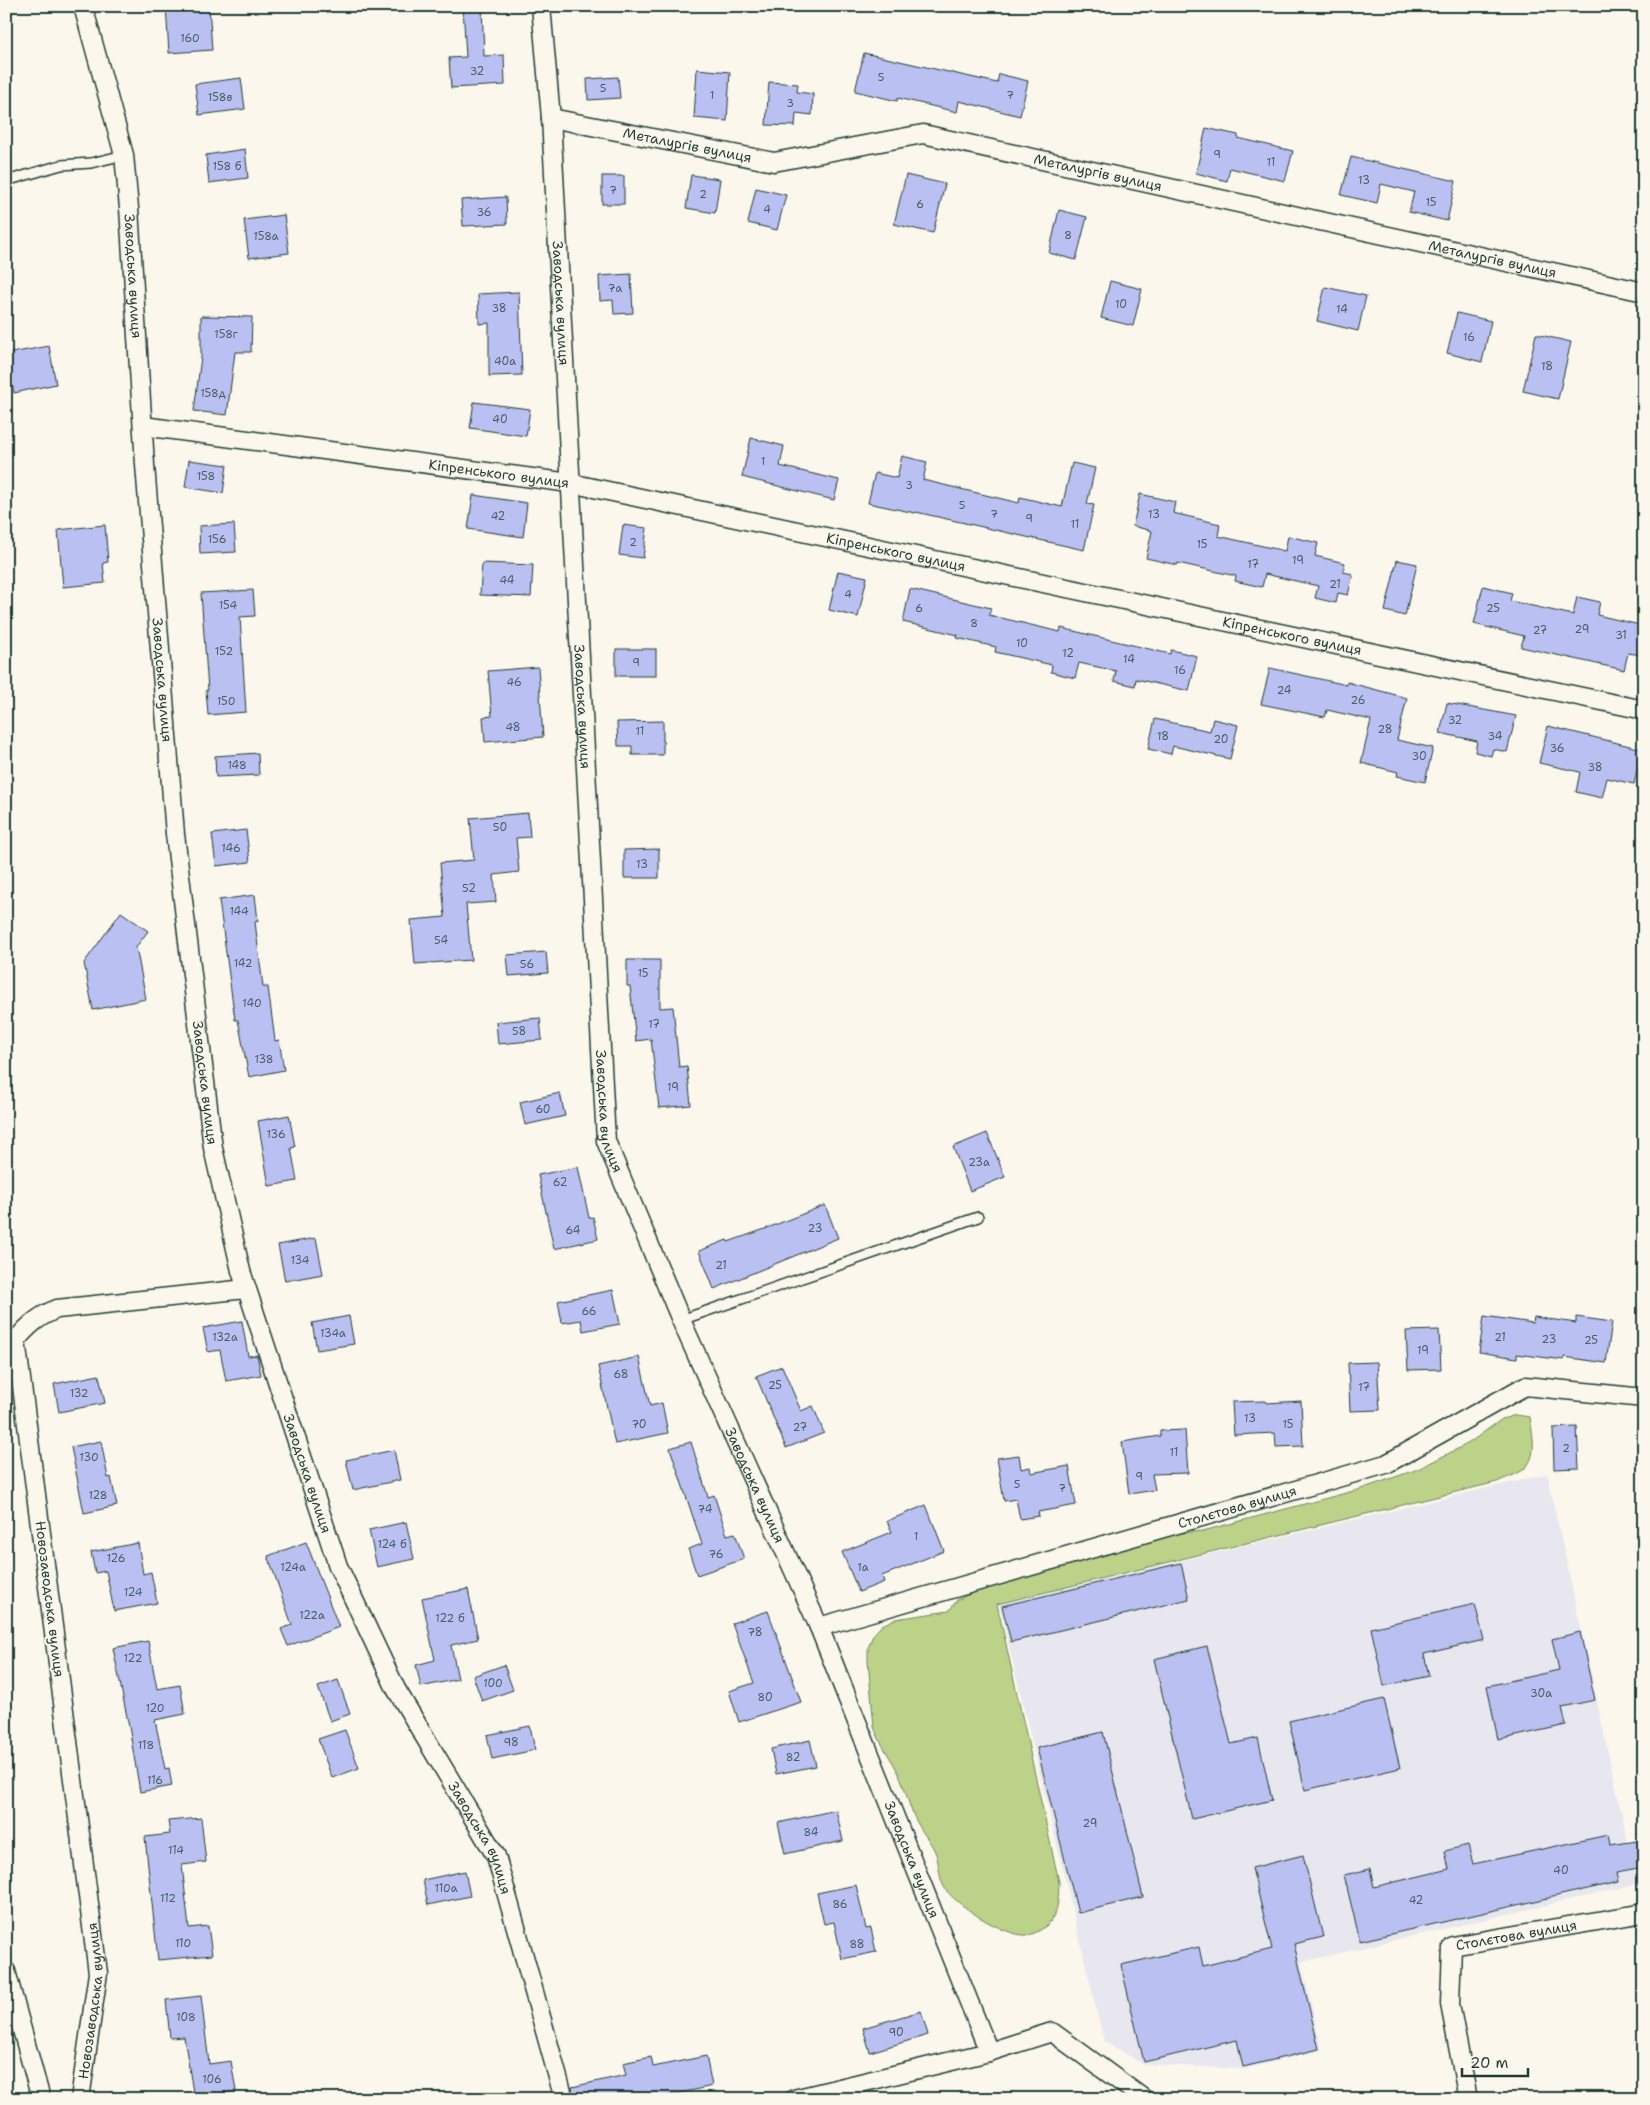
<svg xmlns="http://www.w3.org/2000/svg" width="1650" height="2105" viewBox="0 0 1650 2105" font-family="'Shantell Sans',sans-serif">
<rect width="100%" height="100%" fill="#fbf7ec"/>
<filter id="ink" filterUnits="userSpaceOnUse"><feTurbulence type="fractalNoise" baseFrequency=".02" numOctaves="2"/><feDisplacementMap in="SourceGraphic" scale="10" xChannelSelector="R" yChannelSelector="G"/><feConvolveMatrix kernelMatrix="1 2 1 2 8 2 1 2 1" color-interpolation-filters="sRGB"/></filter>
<g filter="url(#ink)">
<polygon fill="#e8e6ee" points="1547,1474 1637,1884 1301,1962 1322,2050 1244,2069 1143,2064 1104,2041 999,1604"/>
<path fill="#bcd289" stroke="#6e885e" d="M1516,1415l14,2c2,16 9,40 -7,53 -7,5 -18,8 -26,12l-500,122 62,278c-1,25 0,41 -27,52 -20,8 -74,-28 -86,-44 -8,-11 -6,-24 -10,-36 -4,-11 -13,-20 -18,-30 -9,-15 -12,-34 -19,-50 -8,-16 -19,-30 -25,-47l-6,-66v-13l5,-13 9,-10 13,-6 54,-8 8,-11 13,-6 149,-48 40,-11 44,-4 158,-42 57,-20 51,-26 33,-24z"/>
<g fill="#bbc0f2" stroke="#1f3d34">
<polygon points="166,6 209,6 212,50 169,53"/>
<polygon points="463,6 482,6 484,56 504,55 505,85 451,88 449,58 466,57"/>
<polygon points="864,53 997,83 999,74 1028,81 1020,116 959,101 957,112 898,98 897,101 855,91"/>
<polygon points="697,69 730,72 727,121 694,118"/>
<polygon points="618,77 620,98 588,100 587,79"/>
<polygon points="241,78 245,109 199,115 195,84"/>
<polygon points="769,82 798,84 797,92 813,94 812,115 796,113 795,126 766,125"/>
<polygon points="1206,128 1238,135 1238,138 1293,151 1285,181 1230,168 1227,181 1196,173"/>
<polygon points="245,149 248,178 209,183 206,155"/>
<polygon points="1351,157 1456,181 1447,221 1409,212 1414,192 1381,184 1377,203 1341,195"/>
<polygon points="691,175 720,179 715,213 686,208"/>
<polygon points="906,175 945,184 933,233 894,224"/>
<rect x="602" y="176" width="22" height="28"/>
<polygon points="756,188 786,195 777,230 748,223"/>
<polygon points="506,197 507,224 463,226 461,200"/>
<polygon points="1059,210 1087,217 1076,260 1049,253"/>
<polygon points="284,215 289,253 249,258 244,220"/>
<polygon points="631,274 633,313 614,314 613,300 600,301 599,276"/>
<polygon points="1110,281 1142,289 1133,326 1101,318"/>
<polygon points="1325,287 1366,296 1358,331 1317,321"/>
<polygon points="519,292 522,375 489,376 489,323 479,324 478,294"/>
<polygon points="1457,313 1491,321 1482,362 1447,353"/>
<polygon points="201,316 252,317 251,352 235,352 227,415 194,411 201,357"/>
<polygon points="1536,334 1571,342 1558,399 1523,391"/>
<polygon points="49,346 56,384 14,393 6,354"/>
<polygon points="474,402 530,409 526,436 470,428"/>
<polygon points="751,438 784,446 780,466 839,480 834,500 742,477"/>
<polygon points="902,456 927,462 923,480 1019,503 1020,497 1062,507 1072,463 1095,468 1087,504 1094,505 1084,550 916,512 915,513 868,503 875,473 897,478"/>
<polygon points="189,460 227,465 223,493 185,487"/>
<polygon points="1140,494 1175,502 1173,513 1220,524 1218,536 1285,551 1288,536 1318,543 1315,556 1345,563 1343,572 1353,574 1348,595 1338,593 1336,603 1315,598 1318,586 1265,574 1262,587 1235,581 1236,576 1178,563 1177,565 1146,558 1152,531 1133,526"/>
<polygon points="473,495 527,503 523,537 468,529"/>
<polygon points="234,524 236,552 200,554 199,526"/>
<polygon points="105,525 108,562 103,563 105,583 63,587 58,530"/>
<polygon points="623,525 647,528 643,558 619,555"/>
<polygon points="1397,560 1417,564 1405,616 1385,611"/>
<polygon points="482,563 533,565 531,597 480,595"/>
<polygon points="838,571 867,577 858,617 829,610"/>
<polygon points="1483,586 1512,593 1510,601 1573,615 1577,597 1600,602 1597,615 1644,626 1644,644 1641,655 1628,653 1624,670 1521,647 1524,636 1474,624"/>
<polygon points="910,589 991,608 989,615 1060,632 1061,628 1170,654 1171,650 1197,656 1189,691 1136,679 1135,686 1114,681 1116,671 1079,663 1075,678 1051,672 1052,665 995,652 996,647 957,638 958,635 903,622"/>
<polygon points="253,590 255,616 240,617 246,712 208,715 206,690 208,690 201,593"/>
<rect x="616" y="649" width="40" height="27"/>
<polygon points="538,667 543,737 485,742 483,717 492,716 488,671"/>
<polygon points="1270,668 1347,685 1347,682 1407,698 1397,740 1433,748 1425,782 1397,776 1398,772 1361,763 1371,720 1327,710 1325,717 1261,704"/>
<polygon points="1447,703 1516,716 1507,752 1493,749 1491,756 1475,752 1477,741 1440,733"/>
<polygon points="1155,719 1210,731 1213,719 1238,725 1230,759 1173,746 1171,754 1148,749"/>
<polygon points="663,721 663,755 632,755 632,746 618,746 617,722"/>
<polygon points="1548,726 1642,749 1634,784 1607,778 1602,798 1576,792 1580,772 1539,763"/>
<polygon points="258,753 259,775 216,777 215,756"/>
<polygon points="528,813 530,837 516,838 519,872 494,875 496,902 466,904 471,960 415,964 411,920 445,917 440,863 474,860 470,818"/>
<polygon points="246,830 250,862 216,866 212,834"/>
<polygon points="659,849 659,878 624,878 624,850"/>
<polygon points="255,895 258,921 255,922 263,987 268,987 275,1041 279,1040 284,1070 249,1077 238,1020 235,1020 219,900"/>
<polygon points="121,912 148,931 136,947 146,999 93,1010 84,963"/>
<polygon points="546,952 548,973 509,976 507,955"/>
<polygon points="627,960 660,960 660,1008 673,1007 679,1067 687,1066 691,1105 659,1108 651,1039 636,1041 630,986 627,986"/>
<polygon points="540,1018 542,1040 498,1044 496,1022"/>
<polygon points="560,1093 565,1116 525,1125 520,1102"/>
<polygon points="289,1115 295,1147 291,1148 297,1181 269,1186 258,1121"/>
<polygon points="987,1133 1005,1177 970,1191 953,1147"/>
<polygon points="578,1167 589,1218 593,1217 598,1239 554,1249 538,1175"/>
<polygon points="825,1205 838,1238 714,1289 699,1251 727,1240 728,1242 765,1229"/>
<polygon points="316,1238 323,1274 285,1281 278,1245"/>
<polygon points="613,1290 620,1324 583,1331 581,1320 562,1323 558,1301"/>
<polygon points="349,1316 354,1344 317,1350 312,1323"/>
<polygon points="1484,1316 1533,1323 1534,1317 1576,1323 1576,1317 1612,1322 1606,1363 1564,1357 1564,1360 1517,1354 1517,1358 1479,1352"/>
<polygon points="242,1321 248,1356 257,1355 261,1375 226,1381 220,1350 208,1352 203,1328"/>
<polygon points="1439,1330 1441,1369 1408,1370 1406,1331"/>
<polygon points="639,1357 650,1406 662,1403 668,1433 615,1444 598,1366"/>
<polygon points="1377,1362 1380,1410 1350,1411 1348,1363"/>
<polygon points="782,1366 801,1411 813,1406 824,1433 786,1448 756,1376"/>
<polygon points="99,1375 105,1403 59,1412 54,1384"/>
<polygon points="1265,1401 1266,1403 1301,1401 1303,1446 1276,1447 1275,1433 1234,1435 1232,1402"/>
<polygon points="1577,1427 1579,1468 1554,1469 1553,1428"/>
<polygon points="1185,1430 1188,1473 1152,1474 1155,1490 1129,1494 1122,1442 1160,1436 1160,1431"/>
<polygon points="101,1441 108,1478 111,1477 117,1506 84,1513 71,1447"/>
<polygon points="691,1442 708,1497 714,1495 727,1535 735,1533 744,1559 697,1575 688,1549 702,1544 670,1448"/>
<polygon points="394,1450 400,1480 353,1490 346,1460"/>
<polygon points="1019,1455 1021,1469 1030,1467 1031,1473 1069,1466 1076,1505 1038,1512 1039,1516 1020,1519 1016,1499 1004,1501 997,1458"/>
<polygon points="926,1505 944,1551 882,1576 884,1582 859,1592 842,1552 892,1532 887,1521"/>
<polygon points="406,1522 414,1559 377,1567 369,1530"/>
<polygon points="306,1542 339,1627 288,1646 281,1629 292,1625 268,1556"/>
<polygon points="138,1543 143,1574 151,1572 157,1603 114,1611 106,1571 95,1573 91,1552"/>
<polygon points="1181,1563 1189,1599 1011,1642 1002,1606"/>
<polygon points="468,1589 478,1639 451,1645 458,1679 421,1687 416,1665 435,1660 422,1598"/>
<polygon points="1475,1604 1484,1640 1424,1654 1429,1676 1384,1686 1371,1628"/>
<polygon points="768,1611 801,1702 739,1722 729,1691 754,1683 732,1623"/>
<polygon points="1580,1632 1595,1700 1562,1707 1566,1725 1498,1740 1487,1686 1559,1670 1552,1639"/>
<polygon points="148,1641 157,1689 180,1685 185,1714 155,1720 165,1769 169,1768 172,1786 140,1792 130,1732 113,1648"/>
<polygon points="1207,1646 1231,1744 1258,1738 1272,1800 1192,1819 1154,1659"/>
<polygon points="504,1665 513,1690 482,1701 473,1676"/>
<polygon points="338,1680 350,1714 330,1721 318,1687"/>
<polygon points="1384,1699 1400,1768 1305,1790 1289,1721"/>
<polygon points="530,1726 535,1750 492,1759 487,1735"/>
<polygon points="345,1730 359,1768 332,1778 318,1739"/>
<polygon points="1103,1732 1143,1897 1078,1913 1037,1748"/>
<polygon points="810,1740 816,1766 776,1774 771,1749"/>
<polygon points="836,1810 843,1841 785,1854 778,1823"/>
<polygon points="201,1818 206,1862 182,1865 189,1928 208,1926 212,1955 158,1960 145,1837 170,1834 168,1821"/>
<polygon points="1608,1835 1610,1845 1644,1840 1644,1868 1616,1873 1618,1882 1360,1941 1344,1875 1370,1869 1374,1887 1449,1869 1445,1851 1468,1845 1473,1864"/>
<polygon points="1303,1855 1323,1937 1294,1944 1319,2049 1243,2067 1237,2040 1144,2062 1121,1965 1199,1947 1203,1966 1272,1949 1252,1868"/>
<polygon points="465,1871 470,1896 428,1905 423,1880"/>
<polygon points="856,1885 866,1929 871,1928 876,1952 842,1959 834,1922 824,1924 817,1893"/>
<polygon points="201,1996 209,2064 231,2061 236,2091 194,2098 184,2037 170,2038 166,2000"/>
<polygon points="921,2011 928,2035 870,2052 863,2028"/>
<polygon points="706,2056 712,2086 653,2099 574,2099 572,2087 626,2075 623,2063 651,2057 653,2067"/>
</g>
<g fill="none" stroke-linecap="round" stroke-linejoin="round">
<g stroke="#1f3d34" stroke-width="12">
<g id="service">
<polyline points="6,181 61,165 91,163 124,155"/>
<polyline points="681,1320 978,1217"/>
</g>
</g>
<g stroke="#1f3d34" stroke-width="21">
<g id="minor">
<path id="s1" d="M83,6l41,149 5,53 16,257 30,369 38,314 28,123 97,295 58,123 100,167 68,243"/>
<path id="s2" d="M541,6l10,112 55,1023 75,179 138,307 170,425 63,-20 92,67"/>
<path id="s3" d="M551,118l223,44 149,-28 721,158"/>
<path id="s4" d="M143,426l427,57 1074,227"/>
<path id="s5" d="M819,1627l567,-163 139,-78 119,12"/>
<polyline points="6,1971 41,2099"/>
<path id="s6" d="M80,2099l18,-126 -82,-633c13,-15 23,-24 41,-31l189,-20"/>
<polyline points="794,2099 989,2052"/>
<path id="s7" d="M1468,2099l-18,-95 2,-58 192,-33"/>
</g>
</g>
<use href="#service" stroke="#fbf7ec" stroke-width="9"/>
<use href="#minor" stroke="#fbf7ec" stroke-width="18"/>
</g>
</g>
<g text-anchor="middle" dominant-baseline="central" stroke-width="4.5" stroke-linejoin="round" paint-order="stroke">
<g font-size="11" fill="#465e64">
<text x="190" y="38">160</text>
<text x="477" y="71">32</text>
<text x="881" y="77">5</text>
<text x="603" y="88">5</text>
<text x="712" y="95">1</text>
<text x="1010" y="95">7</text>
<text x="220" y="97">158в</text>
<text x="790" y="103">3</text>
<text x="1217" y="154">9</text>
<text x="1271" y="162">11</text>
<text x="227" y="166">158 б</text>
<text x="1364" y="180">13</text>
<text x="613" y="190">7</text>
<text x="703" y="194">2</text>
<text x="1431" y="202">15</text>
<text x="920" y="204">6</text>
<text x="767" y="209">4</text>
<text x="484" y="212">36</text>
<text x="1068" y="235">8</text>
<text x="266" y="236">158а</text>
<text x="615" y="288">7а</text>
<text x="1121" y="304">10</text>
<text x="499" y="308">38</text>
<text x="1342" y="309">14</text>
<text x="226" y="334">158г</text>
<text x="1469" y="337">16</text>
<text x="505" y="361">40а</text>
<text x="1547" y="366">18</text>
<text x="213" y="393">158д</text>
<text x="500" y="419">40</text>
<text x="763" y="461">1</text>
<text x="206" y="476">158</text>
<text x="909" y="485">3</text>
<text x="962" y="505">5</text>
<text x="994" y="514">7</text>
<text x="1154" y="514">13</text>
<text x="498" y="516">42</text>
<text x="1029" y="518">9</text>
<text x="1075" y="524">11</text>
<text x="217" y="539">156</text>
<text x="633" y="542">2</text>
<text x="1202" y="544">15</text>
<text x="1298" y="560">19</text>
<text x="1253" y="564">17</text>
<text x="507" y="580">44</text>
<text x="1335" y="584">21</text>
<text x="848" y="594">4</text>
<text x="228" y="605">154</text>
<text x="919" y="608">6</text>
<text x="1493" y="608">25</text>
<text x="974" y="623">8</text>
<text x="1582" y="629">29</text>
<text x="1540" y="630">27</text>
<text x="1621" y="635">31</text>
<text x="1022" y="643">10</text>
<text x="224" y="651">152</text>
<text x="1068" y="653">12</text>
<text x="1129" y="659">14</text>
<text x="636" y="662">9</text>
<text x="1180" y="670">16</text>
<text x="514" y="682">46</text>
<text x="1284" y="690">24</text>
<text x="1358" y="700">26</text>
<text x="226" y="701">150</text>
<text x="1455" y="720">32</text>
<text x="513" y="727">48</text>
<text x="1385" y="729">28</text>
<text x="640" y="731">11</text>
<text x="1163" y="736">18</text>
<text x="1495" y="736">34</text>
<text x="1221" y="739">20</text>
<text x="1557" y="748">36</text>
<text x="1419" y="756">30</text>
<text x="237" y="765">148</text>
<text x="1595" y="767">38</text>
<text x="500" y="827">50</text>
<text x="231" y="848">146</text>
<text x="642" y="864">13</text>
<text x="469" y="888">52</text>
<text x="239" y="911">144</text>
<text x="441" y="940">54</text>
<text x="243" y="963">142</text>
<text x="527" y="964">56</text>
<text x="643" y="973">15</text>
<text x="252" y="1003">140</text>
<text x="654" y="1024">17</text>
<text x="519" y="1031">58</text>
<text x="264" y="1059">138</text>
<text x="673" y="1087">19</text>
<text x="543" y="1109">60</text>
<text x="276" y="1134">136</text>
<text x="979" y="1162">23а</text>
<text x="560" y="1182">62</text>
<text x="815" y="1228">23</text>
<text x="573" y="1230">64</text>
<text x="300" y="1260">134</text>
<text x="721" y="1265">21</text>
<text x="589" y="1311">66</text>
<text x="333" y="1333">134а</text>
<text x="225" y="1337">132а</text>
<text x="1500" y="1337">21</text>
<text x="1549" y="1339">23</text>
<text x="1591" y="1340">25</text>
<text x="1423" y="1350">19</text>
<text x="621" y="1374">68</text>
<text x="775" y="1385">25</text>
<text x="1364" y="1387">17</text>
<text x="79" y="1393">132</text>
<text x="1250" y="1418">13</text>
<text x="639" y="1424">70</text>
<text x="1288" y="1424">15</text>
<text x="800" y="1427">27</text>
<text x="1566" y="1448">2</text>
<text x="1174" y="1452">11</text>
<text x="89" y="1457">130</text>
<text x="1139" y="1476">9</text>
<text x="1017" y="1484">5</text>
<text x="1062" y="1488">7</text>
<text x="98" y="1495">128</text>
<text x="705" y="1509">74</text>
<text x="916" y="1536">1</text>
<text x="392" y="1544">124 б</text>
<text x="716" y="1554">76</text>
<text x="116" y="1558">126</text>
<text x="293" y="1567">124а</text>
<text x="863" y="1567">1а</text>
<text x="133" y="1592">124</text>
<text x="312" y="1615">122а</text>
<text x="450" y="1618">122 б</text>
<text x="755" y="1632">78</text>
<text x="133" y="1658">122</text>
<text x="493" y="1683">100</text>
<text x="1541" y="1693">30а</text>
<text x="765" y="1697">80</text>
<text x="155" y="1708">120</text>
<text x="511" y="1742">98</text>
<text x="146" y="1745">118</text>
<text x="793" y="1757">82</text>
<text x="155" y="1780">116</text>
<text x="1090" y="1823">29</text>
<text x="811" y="1832">84</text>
<text x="176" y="1850">114</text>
<text x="1561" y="1870">40</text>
<text x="446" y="1888">110а</text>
<text x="168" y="1898">112</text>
<text x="1416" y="1900">42</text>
<text x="840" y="1904">86</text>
<text x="183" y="1943">110</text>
<text x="857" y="1944">88</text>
<text x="186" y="2017">108</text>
<text x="896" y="2032">90</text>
<text x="212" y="2079">106</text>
</g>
<g font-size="14" fill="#1f3d34" stroke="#fbf7ec">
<text stroke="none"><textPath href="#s3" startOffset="139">Металургів вулиця</textPath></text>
<text stroke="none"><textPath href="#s3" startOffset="558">Металургів вулиця</textPath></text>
<text stroke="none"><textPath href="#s3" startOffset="962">Металургів вулиця</textPath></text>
<text stroke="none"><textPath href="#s1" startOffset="276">Заводська вулиця</textPath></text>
<text stroke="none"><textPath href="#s2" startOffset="298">Заводська вулиця</textPath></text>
<text stroke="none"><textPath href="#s4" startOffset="359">Кіпренського вулиця</textPath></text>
<text stroke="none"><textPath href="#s4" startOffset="764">Кіпренського вулиця</textPath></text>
<text stroke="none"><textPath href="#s4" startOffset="1169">Кіпренського вулиця</textPath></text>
<text stroke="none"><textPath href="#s1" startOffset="681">Заводська вулиця</textPath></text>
<text stroke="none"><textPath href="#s2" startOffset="702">Заводська вулиця</textPath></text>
<text stroke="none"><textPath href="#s1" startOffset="1086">Заводська вулиця</textPath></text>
<text stroke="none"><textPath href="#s2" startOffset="1108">Заводська вулиця</textPath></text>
<text stroke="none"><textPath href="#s1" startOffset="1491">Заводська вулиця</textPath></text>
<text stroke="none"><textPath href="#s2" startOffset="1512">Заводська вулиця</textPath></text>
<text stroke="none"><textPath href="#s5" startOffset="435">Столєтова вулиця</textPath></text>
<text transform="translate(50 1599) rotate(83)">Новозаводська вулиця</text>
<text stroke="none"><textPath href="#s1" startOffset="1896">Заводська вулиця</textPath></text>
<text stroke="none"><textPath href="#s2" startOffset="1918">Заводська вулиця</textPath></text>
<text stroke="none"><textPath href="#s7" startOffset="220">Столєтова вулиця</textPath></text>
<text stroke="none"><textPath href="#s6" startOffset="99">Новозаводська вулиця</textPath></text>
</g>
</g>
<rect width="1650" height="2105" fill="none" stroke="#fbf7ec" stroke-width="25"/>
<rect x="12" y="12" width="1625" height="2080" fill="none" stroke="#1f3d34" stroke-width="2" filter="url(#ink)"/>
<path d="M1462 2068v8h66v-8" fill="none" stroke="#1f3d34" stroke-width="2.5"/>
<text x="1470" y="2068" font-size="15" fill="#1f3d34" stroke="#fbf7ec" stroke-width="4" paint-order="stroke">20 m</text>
</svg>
